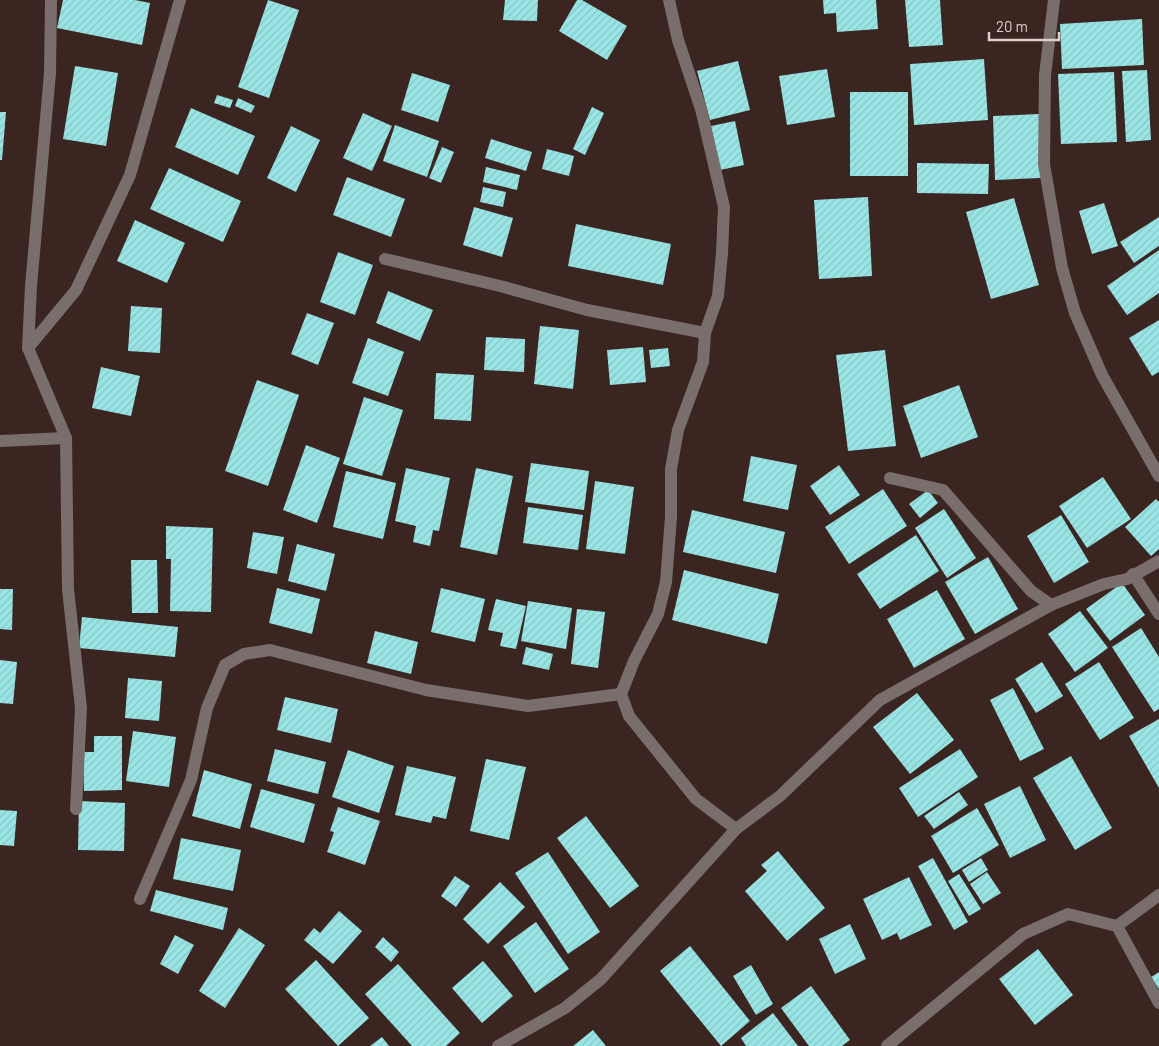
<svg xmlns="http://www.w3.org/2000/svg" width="1159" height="1046" viewBox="0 0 1159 1046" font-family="Barlow,sans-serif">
<defs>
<pattern id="building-hatch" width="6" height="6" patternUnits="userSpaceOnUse" patternTransform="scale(1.25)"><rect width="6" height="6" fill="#99e5e6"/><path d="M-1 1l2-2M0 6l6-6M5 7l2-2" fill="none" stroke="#88c4c4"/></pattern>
</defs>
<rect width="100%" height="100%" fill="#3a2521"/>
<g fill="url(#building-hatch)">
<polygon points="63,0 135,0 150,3 142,45 57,28"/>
<polygon points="268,0 299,10 269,98 238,87"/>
<polygon points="505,0 538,0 537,21 503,20"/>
<polygon points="577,0 582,0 627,26 607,60 559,31"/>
<polygon points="823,0 876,0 878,29 837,32 836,13 824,14"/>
<polygon points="905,0 940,0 943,45 909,47"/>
<polygon points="1142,19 1144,65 1062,69 1060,24"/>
<polygon points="984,59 988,120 914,125 910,64"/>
<polygon points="738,61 750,110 710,120 697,71"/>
<polygon points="75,66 118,73 106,146 63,139"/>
<polygon points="827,69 835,117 787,125 779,76"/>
<polygon points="1147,70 1151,140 1126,142 1122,71"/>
<polygon points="1114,72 1117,142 1061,144 1058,74"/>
<polygon points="412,73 450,85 438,122 401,110"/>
<rect x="850" y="92" width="58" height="84"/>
<polygon points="217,95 233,100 230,108 214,103"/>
<polygon points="238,98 255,106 251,113 235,106"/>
<polygon points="592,107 604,113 585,155 573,149"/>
<polygon points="191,108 255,136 238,175 175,147"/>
<polygon points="0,112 6,112 2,160 0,160"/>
<polygon points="363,113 392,126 372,171 343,158"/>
<polygon points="1039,114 1041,178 995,180 993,116"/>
<polygon points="735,121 744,165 720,170 711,126"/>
<polygon points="395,125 439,141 427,177 383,161"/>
<polygon points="291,126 320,140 296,192 267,178"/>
<polygon points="491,139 532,152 526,171 485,158"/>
<polygon points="442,147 454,152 441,183 429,178"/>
<polygon points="547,149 574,156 569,176 542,169"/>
<polygon points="917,163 989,164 988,194 917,193"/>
<polygon points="486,167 520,175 517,190 483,182"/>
<polygon points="169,168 241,201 223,242 150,209"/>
<polygon points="347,177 405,199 391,237 333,215"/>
<polygon points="483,187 506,192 503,207 480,202"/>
<polygon points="868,197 872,276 819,279 814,200"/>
<polygon points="1014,198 1039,285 991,299 966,212"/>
<polygon points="1104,203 1118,246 1092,254 1079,211"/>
<polygon points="474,207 513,218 502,257 463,245"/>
<polygon points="1159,217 1159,246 1134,263 1120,242"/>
<polygon points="135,220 185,243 167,283 117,261"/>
<polygon points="576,224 671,244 663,285 568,266"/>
<polygon points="1159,250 1159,293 1127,315 1107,286"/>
<polygon points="338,252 373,265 355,315 320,302"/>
<polygon points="388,291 433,310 420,341 376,323"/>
<polygon points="131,306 162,308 160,353 128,351"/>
<polygon points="307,313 334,323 318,365 291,354"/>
<polygon points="1159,320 1159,372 1152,376 1129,338"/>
<polygon points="540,326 579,330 573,389 534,384"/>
<polygon points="486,337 525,339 524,372 484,370"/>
<polygon points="368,338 404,352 388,396 352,383"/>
<polygon points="643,347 646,382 610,385 607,350"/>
<polygon points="668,348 670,366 651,368 649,350"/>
<polygon points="885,350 896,446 848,451 836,355"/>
<polygon points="101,367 140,376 131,416 92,408"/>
<polygon points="436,373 474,375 471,421 434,419"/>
<polygon points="257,380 299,395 268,486 225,471"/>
<polygon points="959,385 978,437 921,458 903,406"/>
<polygon points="364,397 403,410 382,476 343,464"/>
<polygon points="306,445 340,458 317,523 283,510"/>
<polygon points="751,456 797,465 788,510 743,501"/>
<polygon points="531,463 589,471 584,510 525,502"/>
<polygon points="839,465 860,495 830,515 810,486"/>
<polygon points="406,468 450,478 439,531 433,530 430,546 413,542 416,526 395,521"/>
<polygon points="476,468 513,476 497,555 460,547"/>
<polygon points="346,471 396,483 383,539 333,527"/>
<polygon points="1103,477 1131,519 1087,548 1059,506"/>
<polygon points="595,481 634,487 625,554 586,549"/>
<polygon points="883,489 907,526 849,564 825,527"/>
<polygon points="928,490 938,503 920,518 909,504"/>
<polygon points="1156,499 1159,502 1159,549 1151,556 1125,527"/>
<polygon points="528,507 583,515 578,550 523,543"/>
<polygon points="944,509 976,558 947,578 915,528"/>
<polygon points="692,510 785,532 776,573 683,552"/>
<polygon points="1061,515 1089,562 1054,583 1027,536"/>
<polygon points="166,526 213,528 211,612 170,611 171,559 166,559"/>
<polygon points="253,532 284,537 277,574 247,568"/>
<polygon points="916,535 939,571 880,609 857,574"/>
<polygon points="297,544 335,554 326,591 288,581"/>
<polygon points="988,557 1018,609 975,634 945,582"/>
<polygon points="131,560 157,560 158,613 132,613"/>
<polygon points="684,570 779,594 767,644 672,620"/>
<polygon points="1122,583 1145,615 1110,641 1086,609"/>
<polygon points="277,588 320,599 312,634 269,623"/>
<polygon points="441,588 485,599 475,642 431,632"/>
<polygon points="0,589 13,589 12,630 0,629"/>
<polygon points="937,590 965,639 914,668 887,619"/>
<polygon points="496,599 526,606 516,649 500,646 503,633 488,630"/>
<polygon points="528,601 572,608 566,649 521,641"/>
<polygon points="577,609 605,612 598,668 571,664"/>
<polygon points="1080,611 1108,648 1075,672 1048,634"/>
<polygon points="82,617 178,627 175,657 79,648"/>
<polygon points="1141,628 1159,657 1159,709 1154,712 1112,647"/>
<polygon points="375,631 418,642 411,674 367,663"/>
<polygon points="526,647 553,654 549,670 522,664"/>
<polygon points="0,660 17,662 13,704 0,703"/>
<polygon points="1042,662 1063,696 1036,713 1015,679"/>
<polygon points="1099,662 1134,718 1100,740 1065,684"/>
<polygon points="128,678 162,681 159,721 125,718"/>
<polygon points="1013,688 1044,749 1020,761 990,700"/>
<polygon points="917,693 954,740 910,774 873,727"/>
<polygon points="285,697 338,709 331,743 277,730"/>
<polygon points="1159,719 1159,788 1129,736"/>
<polygon points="133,731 176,737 169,787 126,781"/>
<polygon points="94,736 122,736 122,790 84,791 83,752 94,752"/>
<polygon points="275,749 326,762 318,794 267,781"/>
<polygon points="960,749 978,777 918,817 899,788"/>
<polygon points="348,750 394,766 379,813 332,797"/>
<polygon points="1071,756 1112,828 1075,850 1033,778"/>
<polygon points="486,759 526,767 509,840 470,831"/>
<polygon points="407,766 456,777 446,819 433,816 431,823 395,815"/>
<polygon points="204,770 252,784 240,829 192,816"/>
<polygon points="1020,786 1046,840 1010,858 984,804"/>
<polygon points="261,789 315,804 304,843 250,827"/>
<polygon points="959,792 968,805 934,829 924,816"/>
<polygon points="79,801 125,803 124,851 78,850"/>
<polygon points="338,807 380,821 365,865 327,852 334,832 330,831"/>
<polygon points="977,808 999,845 953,873 931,836"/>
<polygon points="0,810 17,811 14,846 0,845"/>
<polygon points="586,816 639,886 610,908 557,838"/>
<polygon points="181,838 241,850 233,891 173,879"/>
<polygon points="778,851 825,908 787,941 745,891 767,871 761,865"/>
<polygon points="548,852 600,932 568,954 515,873"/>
<polygon points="933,858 968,922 954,930 918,866"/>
<polygon points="981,858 988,870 969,882 962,870"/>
<polygon points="987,872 1001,893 983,904 970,884"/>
<polygon points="959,874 981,909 969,916 948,881"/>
<polygon points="455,876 470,886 456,907 441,896"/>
<polygon points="909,877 932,925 900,940 897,933 882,940 863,899"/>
<polygon points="500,882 525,907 488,944 463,919"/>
<polygon points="156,890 228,908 223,930 150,911"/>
<polygon points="339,911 362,931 333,964 304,940 314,928 320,933"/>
<polygon points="536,922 569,969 535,993 503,946"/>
<polygon points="850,924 866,959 835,974 819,939"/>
<polygon points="239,928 265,945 225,1008 199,991"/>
<polygon points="175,935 194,945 178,974 160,964"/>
<polygon points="383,937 399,952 391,962 375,947"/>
<polygon points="690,946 750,1021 721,1046 660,971"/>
<polygon points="1038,949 1073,995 1035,1025 999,979"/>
<polygon points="316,960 369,1018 338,1046 285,989"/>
<polygon points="483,961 513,996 482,1023 452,988"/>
<polygon points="398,964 460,1033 446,1046 412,1046 365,994"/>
<polygon points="751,965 773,1004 756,1015 733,976"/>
<polygon points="1159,972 1159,989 1151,977"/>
<polygon points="811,986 850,1040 842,1046 809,1046 781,1008"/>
<polygon points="773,1013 798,1046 746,1046 741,1038"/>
<polygon points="593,1030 606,1046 573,1046"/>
<polygon points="382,1037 389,1046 370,1046"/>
</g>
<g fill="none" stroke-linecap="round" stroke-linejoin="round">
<g stroke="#7a6e6c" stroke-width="12">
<polyline points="51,0 50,73 31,286 28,348 66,438 68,589 81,708 76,809"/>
<polyline points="669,0 678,40 701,109 724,207 722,253 718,296 705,333 703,362 678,430 671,469 671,517 666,582 658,614 634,661 621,694 629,716 696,799 736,829"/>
<polyline points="1054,0 1045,75 1044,164 1062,268 1075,313 1102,375 1159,476"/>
<polyline points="385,259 500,286 587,310 705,333"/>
<polyline points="28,348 76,290 130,175 180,0"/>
<polyline points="0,441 66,438"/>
<polyline points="890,478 943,490 1031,591 1051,605"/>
<polyline points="1133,574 1159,614"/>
<polyline points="140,899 191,780 207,708 225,665 244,654 270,650 426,690 528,706 621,694"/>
<polyline points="1117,926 1159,895"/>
<polyline points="498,1046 565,1008 601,979 736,829 780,796 880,700 1051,605 1104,584 1127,579 1159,561"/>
<polyline points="887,1046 1023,934 1068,914 1117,926 1159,1003"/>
</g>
</g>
<path d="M989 32v8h70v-8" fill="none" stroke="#decfcc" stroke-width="2.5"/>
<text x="996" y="32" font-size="15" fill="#decfcc" stroke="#3a2521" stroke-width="4" paint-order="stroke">20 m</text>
</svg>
